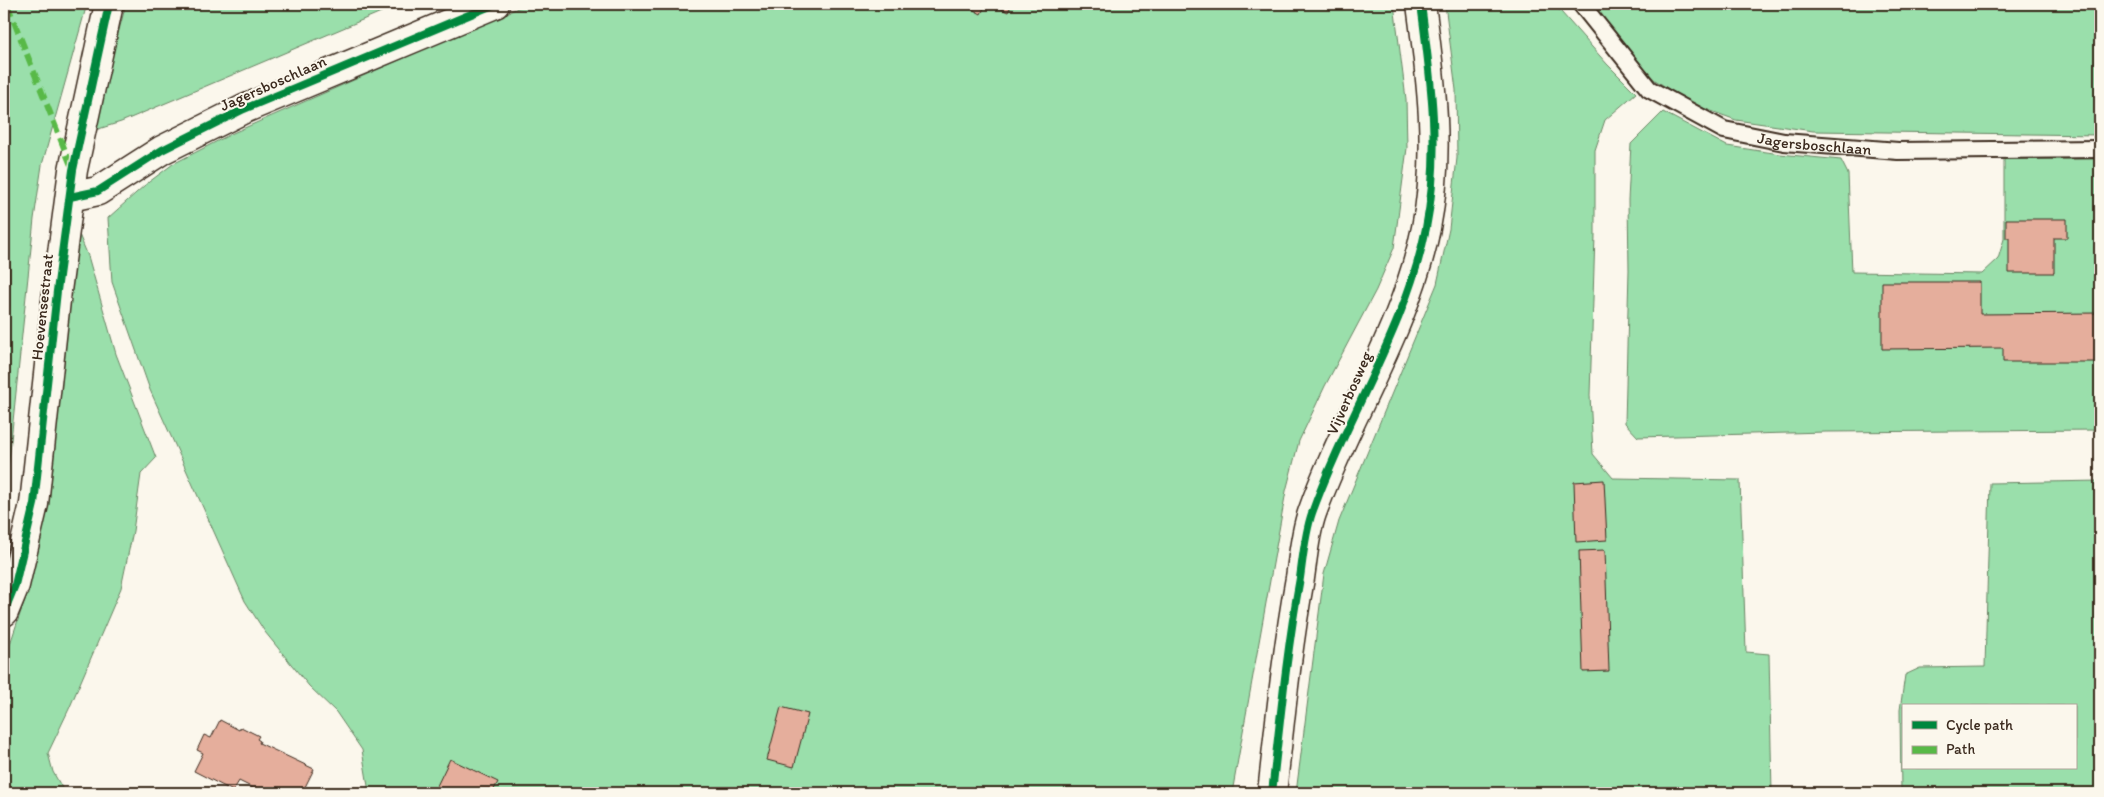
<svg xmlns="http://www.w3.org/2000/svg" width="2104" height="797" viewBox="0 0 2104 797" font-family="Itim,sans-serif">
<rect width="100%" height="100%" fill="#fbf7ec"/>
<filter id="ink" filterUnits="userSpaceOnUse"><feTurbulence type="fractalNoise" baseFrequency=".02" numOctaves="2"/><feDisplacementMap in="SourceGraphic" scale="10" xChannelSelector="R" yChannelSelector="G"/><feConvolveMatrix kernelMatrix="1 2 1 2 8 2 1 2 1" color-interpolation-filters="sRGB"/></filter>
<g filter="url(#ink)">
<g fill="#9adfab" stroke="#6a8464" fill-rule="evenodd">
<polygon points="4,4 87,4 42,165 34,219 4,508"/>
<polygon points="126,4 400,4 121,122 92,131"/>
<polygon points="527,4 1394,4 1406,99 1407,148 1394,248 1376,290 1325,386 1299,441 1286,491 1232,793 365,793 368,786 362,750 336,712 309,686 265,632 245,601 175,445 150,390 112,282 108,218 145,185 173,164 233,133"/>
<polygon points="1445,4 1554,4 1607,64 1636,93 1605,120 1595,150 1595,235 1590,395 1593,454 1613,478 1740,480 1746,652 1769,654 1772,793 1296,793 1324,574 1339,521 1437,284 1449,229 1457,158 1456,90"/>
<polygon points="1584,4 2100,4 2100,135 1813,131 1736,120 1692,104 1655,80"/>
<polygon points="1663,112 1727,146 1780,154 1841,160 1848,174 1852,272 1982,274 1998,259 2004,239 2004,159 2100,159 2100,430 1826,432 1638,437 1625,423 1629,270 1628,200 1631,144"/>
<polygon points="75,225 88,256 116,354 156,458 141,474 133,531 121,588 69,709 48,753 53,772 65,793 4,793 4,662 27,593 38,547"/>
<path d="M2100,481v312h-199l-1,-83 5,-35 15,-7 65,-1 5,-184zM1903,706h172v62h-172z"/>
</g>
<g fill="#e5ae9c" stroke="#3b2a1e">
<polygon points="963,4 986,4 981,14"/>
<polygon points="990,4 1012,4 1008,12"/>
<polygon points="2006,219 2067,219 2067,238 2054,238 2054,273 2009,273 2009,238 2006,238"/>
<rect x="4" y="242" width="5" height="65"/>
<polygon points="1882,282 1980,282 1980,314 2100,313 2100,362 2003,362 2003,348 1882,349"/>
<polygon points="1604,480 1607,540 1576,542 1574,482"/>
<polygon points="1605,550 1609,671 1583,672 1579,551"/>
<polygon points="781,707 808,714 794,767 767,760"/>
<polygon points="220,720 239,730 241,727 259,736 257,739 260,741 259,743 314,769 302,793 263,793 239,781 233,791 194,771 203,753 197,750 204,735 211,738"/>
<polygon points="450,759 498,782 492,793 434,792"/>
</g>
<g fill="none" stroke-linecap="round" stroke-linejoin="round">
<g stroke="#3b2a1e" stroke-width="20">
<g id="service">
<path id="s1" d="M1581,4l68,85 75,41 60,12 114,9 202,-2"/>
</g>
</g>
<g stroke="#3b2a1e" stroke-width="31">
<g id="minor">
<polyline points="70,197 98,191 162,150 244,109 495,4"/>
<polyline points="4,612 15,585 34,504 57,291 73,170 109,4"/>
</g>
</g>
<g stroke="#3b2a1e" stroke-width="31">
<path id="secondary" d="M1272,793c8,-72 15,-144 28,-215 3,-21 5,-45 12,-65 34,-96 94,-184 114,-285 15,-75 5,-149 -5,-224"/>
</g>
<use href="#service" stroke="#fbf7ec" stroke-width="16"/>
<use href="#minor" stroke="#fbf7ec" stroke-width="28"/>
<use href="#secondary" stroke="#fbf7ec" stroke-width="28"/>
<polyline stroke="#58b947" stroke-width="6" stroke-dasharray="12 6" stroke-linecap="butt" points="7,4 72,168"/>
<g stroke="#fbf7ec" stroke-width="11">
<g id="cycleway">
<polyline points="70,197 98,191 162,150 244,109 495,4"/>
<polyline points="4,612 15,585 34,504 57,291 73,170 109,4"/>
<path d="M1272,793c8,-72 15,-144 28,-215 3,-21 5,-45 12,-65 34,-96 94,-184 114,-285 15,-75 5,-149 -5,-224"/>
</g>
</g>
<use href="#cycleway" stroke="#00873e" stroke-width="8"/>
</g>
</g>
<g text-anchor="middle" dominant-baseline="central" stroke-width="4" stroke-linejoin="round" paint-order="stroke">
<g font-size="16" fill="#3b2a1e" stroke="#fbf7ec">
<text transform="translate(273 83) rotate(-24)">Jagersboschlaan</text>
<text stroke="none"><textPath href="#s1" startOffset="286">Jagersboschlaan</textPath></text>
<text transform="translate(42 307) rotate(-84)">Hoevensestraat</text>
<text transform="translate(1349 393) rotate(-66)">Vijverbosweg</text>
</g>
</g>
<rect width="2104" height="797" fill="none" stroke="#fbf7ec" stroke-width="20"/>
<rect x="10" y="10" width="2084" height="777" fill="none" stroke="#3b2a1e" stroke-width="2" filter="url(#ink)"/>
<rect x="1902" y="704" width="175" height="65" fill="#fbf7ec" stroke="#aea59a"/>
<rect x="1912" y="721" width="25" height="8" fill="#00873e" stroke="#aea59a"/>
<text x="1946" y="730" font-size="15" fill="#3b2a1e">Cycle path</text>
<rect x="1912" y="746" width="25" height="8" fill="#58b947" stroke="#aea59a"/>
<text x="1946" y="754" font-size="15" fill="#3b2a1e">Path</text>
</svg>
